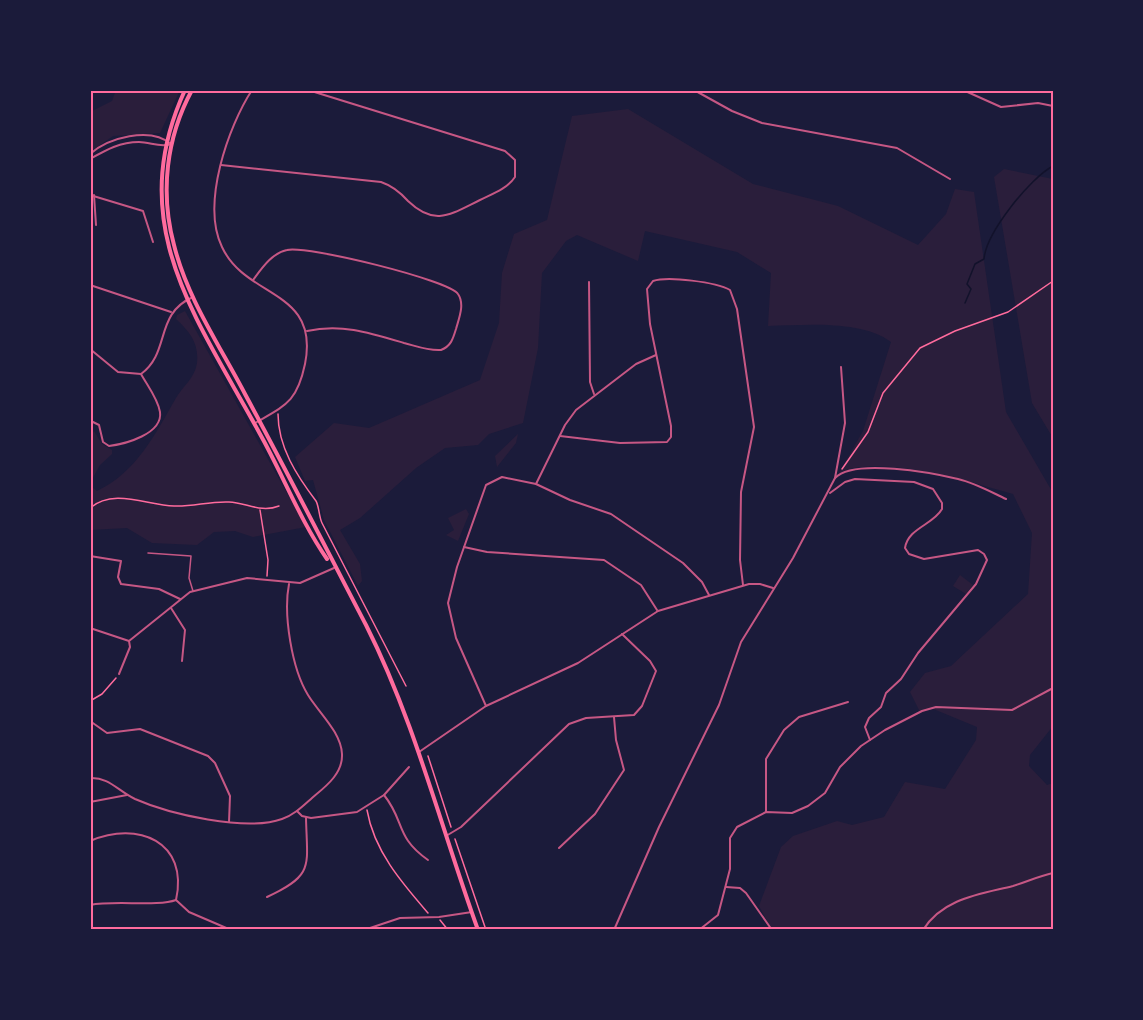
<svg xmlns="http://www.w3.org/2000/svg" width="1143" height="1020" viewBox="0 0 1143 1020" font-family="'PT Sans Narrow',sans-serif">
<rect width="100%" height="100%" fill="#1b1b3a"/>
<g fill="#2a1e3b">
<polygon points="116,90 180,90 160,133 113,136 90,152 90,112 112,101"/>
<path d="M628,109l125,75 85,22 80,39 28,-31 9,-25 19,3 32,220 47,81v233l-23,29 -1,11 18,19 6,-2v147h-281l-13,-24 22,-59 12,-11 44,-15 15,4 32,-8 21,-35 40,7 31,-49 1,-13 -46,-19 -11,4 -10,-20 15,-19 26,-7 77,-72 4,-61 -19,-39c-41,-12 -136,-41 -174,-21l24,-42 28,-89c-29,-22 -87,-17 -123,-16l3,-53 -34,-21 -92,-21 -7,30 -61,-26 -11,6 -24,32 -4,75 -15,75 -34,11 -11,11 -33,3 -29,20 -56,50 -20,12 20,34 2,17 -4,5 -34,-66 -11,-40 -8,1 -10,-24 39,-34 35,5 111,-48 19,-57 3,-50 12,-39 33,-14 25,-104z"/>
<polygon points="1004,169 1053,179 1053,438 1032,403 994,177"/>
<path d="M185,311l121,216 -53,10 -18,-6 -21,1 -17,13 -45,-2 -25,-15 -37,2v-45l7,6c39,-18 59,-58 79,-93 7,-12 19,-20 21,-35 2,-20 -7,-31 -21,-44l1,-4z"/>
<polygon points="94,431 102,444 112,450 112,454 100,465 90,483 90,436"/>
<polygon points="518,434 516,443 497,467 495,456"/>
<polygon points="466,509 469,514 458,541 446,535 454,530 448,518"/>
<polygon points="960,575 973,585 966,594 953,586"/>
</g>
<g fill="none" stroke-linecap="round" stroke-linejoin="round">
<path stroke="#12122b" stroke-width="1.5" d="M965,303l6,-14 -4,-5 8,-20 9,-5c2,-26 46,-81 69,-93"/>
<g stroke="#ff6b9d" stroke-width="1.5">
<path d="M278,414c0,33 19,62 38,87 3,5 3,16 6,22l84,163"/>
<polyline points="842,469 868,432 883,393 920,348 955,331 1008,312 1053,281"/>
<path d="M90,508c24,-20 56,-3 84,-2 18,1 36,-5 55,-4 18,1 32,11 50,4"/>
<polyline points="260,510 268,560 267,576"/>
<polyline points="90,701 102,694 116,678"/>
<polyline points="428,756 451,827"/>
<path d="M367,810c7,41 35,73 61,103"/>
<polyline points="455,839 486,930"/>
<polyline points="440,920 448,930"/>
</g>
<polyline stroke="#c65784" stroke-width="1.5" points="148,553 191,556 189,578 193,591"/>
<g stroke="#c65784" stroke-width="2">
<path d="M252,90c-24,37 -51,114 -30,157 24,52 98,42 83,117 -8,38 -19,41 -50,59"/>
<polyline points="694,90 732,111 762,123 897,148 950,179"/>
<polyline points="963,90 1001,107 1038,103 1053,106"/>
<path d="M90,154c18,-16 60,-28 81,-10 -10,4 -21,-2 -32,-2 -19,0 -33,8 -49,17"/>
<path d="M221,165l160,17c12,4 19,10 27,19 27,26 43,13 72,-1 12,-6 27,-11 35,-23v-17l-10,-9 -197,-61"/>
<polyline points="90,195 143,211 153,242"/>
<polyline points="94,195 96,225"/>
<path d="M253,280c9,-12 19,-27 34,-30 19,-5 162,30 171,44 7,10 1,24 -2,35 -3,10 -5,17 -15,21 -13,1 -25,-4 -37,-7 -33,-10 -63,-20 -97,-12"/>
<polyline points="589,282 590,382 594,394"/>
<polyline points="90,285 171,312"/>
<path d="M90,349l28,23 23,2c30,-22 13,-60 52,-77"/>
<polyline points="656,355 636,364 576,410 565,425 536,484 570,500 611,514 683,563 702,582 709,595"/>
<path d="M91,421l8,4 4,17 6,4c16,-2 54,-12 51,-34 -2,-13 -13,-27 -19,-38"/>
<path d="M560,436l60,7 47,-1 4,-5v-11l-21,-102 -3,-35 6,-8c15,-5 63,1 77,9l7,19 17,118 -13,65 -1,68 3,25"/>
<polyline points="835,478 845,423 841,367"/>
<path d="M830,493l15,-11 10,-3 59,3 19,7 9,14v6c-9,16 -34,19 -37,39l4,6 15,5 54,-9 6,4 3,6 -11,24 -58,69 -17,26 -15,14 -5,14 -12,11 -4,9 5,13"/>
<polyline points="464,547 487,552 604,560 641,585 657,610"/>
<polyline points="90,556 121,561 118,577 121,584 159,589 180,599"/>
<polyline points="171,608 185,630 182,661"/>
<polyline points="90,628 129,641"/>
<polyline points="129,641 190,592 247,578 300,583 334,568"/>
<polyline points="119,674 130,647 129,641"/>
<polyline points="486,706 456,638 448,603 457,567 486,485 502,477 536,484"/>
<polyline points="90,721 107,733 140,729 208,756 215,763 230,796 229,822"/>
<polyline points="419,752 486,706 578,663 658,611 749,584 760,584 773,588"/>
<path d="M90,778c19,-1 28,13 45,21 34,15 111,33 147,20 12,-4 21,-13 30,-21 13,-11 31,-24 30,-44 -1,-22 -23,-41 -34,-59 -16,-26 -25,-80 -19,-111"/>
<path d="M384,795c21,26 11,42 44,65"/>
<polyline points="90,802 127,795"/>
<polyline points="297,811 302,816 311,818 357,812 384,795 409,767"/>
<polyline points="766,812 766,759 784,730 799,717 848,702"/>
<polyline points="446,836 461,827 569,724 586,718 634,715 642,706 656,671 650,661 622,634"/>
<path d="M90,841c48,-21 99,1 86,59l13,12 42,18"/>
<polyline points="559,848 595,814 624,770 616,740 614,717"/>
<polyline points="726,887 740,888 746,893 772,930"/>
<path d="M267,897c48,-22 40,-31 39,-79"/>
<path d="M90,905c25,-5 67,2 86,-5"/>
<polyline points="364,930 400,918 439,917 472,912"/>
<path d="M614,930l45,-103 60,-122 22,-63 52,-84 42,-80c19,-20 98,-5 123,1 17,4 33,13 48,20"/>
<polyline points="699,930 718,915 730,869 730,838 737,827 766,812 792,813 808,806 825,793 840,767 861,746 885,730 922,711 936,707 1012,710 1053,688"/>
<path d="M923,930c20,-32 58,-36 90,-44 13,-4 26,-10 40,-13"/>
</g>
<g stroke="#ff6b9d" stroke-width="4">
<path d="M185,90c-62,135 12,228 75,344 23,41 40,86 67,125"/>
<path d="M192,90c-26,48 -32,103 -18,155 13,53 46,101 71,149 41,76 81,154 121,231 49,97 75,203 112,305"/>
</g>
</g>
<rect width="1143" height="1020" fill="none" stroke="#1b1b3a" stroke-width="183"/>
<rect x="92" y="92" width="960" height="836" fill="none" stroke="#ff6b9d" stroke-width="2"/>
</svg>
